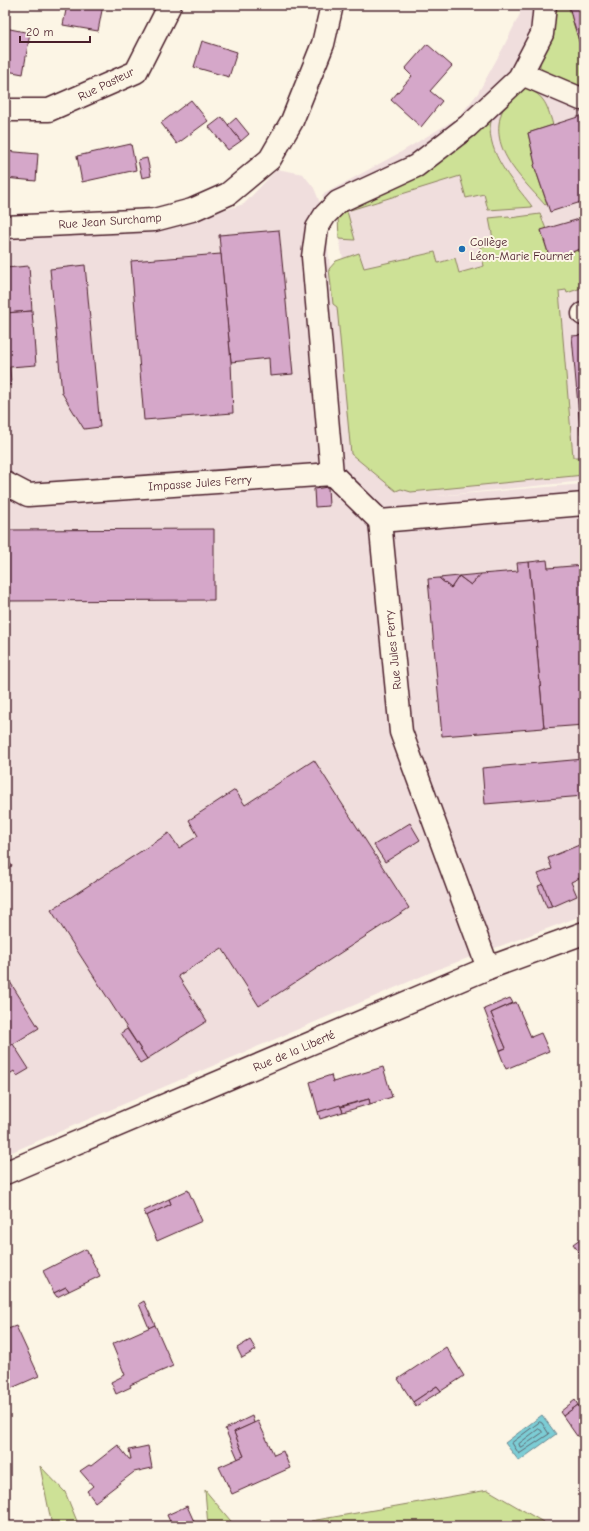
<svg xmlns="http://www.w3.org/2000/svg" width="589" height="1531" viewBox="0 0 589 1531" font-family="'Comic Neue',sans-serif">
<rect width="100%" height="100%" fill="#fcf5e5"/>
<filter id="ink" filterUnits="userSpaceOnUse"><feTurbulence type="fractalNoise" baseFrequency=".025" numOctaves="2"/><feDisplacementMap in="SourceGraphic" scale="8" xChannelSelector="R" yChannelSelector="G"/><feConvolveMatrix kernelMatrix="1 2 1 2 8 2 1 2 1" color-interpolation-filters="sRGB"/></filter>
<g filter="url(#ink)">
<polygon fill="#f0dedd" points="520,5 584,5 584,481 437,496 584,484 584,915 441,968 5,1155 5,230 158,229 244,204 277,169 303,174 314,188 325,215 330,269 336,261 343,259 339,239 338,217 322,195 401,152 459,117 478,93 503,48 520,14"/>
<g fill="#cde196" stroke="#8c8060">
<polygon points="553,5 568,5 584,58 584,87 544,73 540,67 540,60"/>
<path d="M522,85c22,11 24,16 31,40l-25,8 7,31 -1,1 13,39 -2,1c-26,-30 -63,-61 -38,-104 4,-6 10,-12 15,-16z"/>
<path d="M495,108c-2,6 -5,15 -5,21 1,30 24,54 41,76l1,2 -44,3 -4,-16 -18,4 -6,-22 -113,35 8,29 -16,-1 -1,-22 5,-7z"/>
<polygon points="540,214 546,229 541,231 550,259 584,248 584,287 567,293 566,290 559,291 573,457 584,457 584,475 411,492 401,489 396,491 351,454 337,307 333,304 329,269 336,261 359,253 364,268 435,252 438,263 455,258 459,273 484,266 480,247 494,244 489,218 509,216 510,218"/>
<polygon points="40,1466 65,1492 79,1526 52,1526"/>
<polygon points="205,1490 235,1526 208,1526"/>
<polygon points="488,1490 550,1526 314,1526 311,1521"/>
</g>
<polygon fill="#7ccdd5" stroke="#688791" points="542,1415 556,1434 519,1461 505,1443"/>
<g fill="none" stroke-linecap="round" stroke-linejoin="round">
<g stroke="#5e656f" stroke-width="1">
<polygon points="540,1422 542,1423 549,1434 519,1454 512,1443"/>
<polygon points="539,1429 542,1431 542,1433 522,1447 520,1447 519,1444"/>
</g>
</g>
<g fill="#d5a7c9" stroke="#4a1f2b">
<polygon points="67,5 103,5 98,31 63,25"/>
<polygon points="569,5 584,5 584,57 572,18"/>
<polygon points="5,28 30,33 23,74 7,71 9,63 5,63"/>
<polygon points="202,41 237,52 229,77 194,67"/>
<polygon points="427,44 452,66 430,91 442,101 421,127 391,100 412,76 405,69"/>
<polygon points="191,100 208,121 177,144 161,123"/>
<polygon points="584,115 584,201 550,212 534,165 535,164 528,133"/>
<polygon points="222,117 241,141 228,150 209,127"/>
<polygon points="236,118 249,134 241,141 228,125"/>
<polygon points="131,144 136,170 82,182 77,156"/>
<polygon points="5,151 38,154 36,181 5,178"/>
<polygon points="147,158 151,176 142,178 138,160"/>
<polygon points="583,218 584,248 550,259 541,230"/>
<polygon points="279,230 293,374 270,376 269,358 231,362 219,235"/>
<polygon points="221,254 231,362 233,413 144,420 131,261"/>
<polygon points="85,265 100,427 84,429 62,393 50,269"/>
<polygon points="29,266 32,311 5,313 5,268"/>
<polygon points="32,311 36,365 10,367 11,385 5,385 5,313"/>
<polygon points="584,335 584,452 582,452 572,336"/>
<polygon points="328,487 329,506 315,507 314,489"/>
<polygon points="214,529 214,600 5,601 5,530"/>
<polygon points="547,560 548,568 584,565 584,725 544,728 529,562"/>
<polygon points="529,562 544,728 442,736 428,579 439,578 451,588 459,576 471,585 481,574 518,571 517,563"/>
<polygon points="481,574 471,585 459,576"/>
<polygon points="459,576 451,588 439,578"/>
<polygon points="584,759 584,796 485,804 482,768"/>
<polygon points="314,760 409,908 259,1006 222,948 178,976 207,1021 147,1059 51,910 169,833 179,848 198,836 189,820 235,790 245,805"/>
<polygon points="410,823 420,840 385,862 374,845"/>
<polygon points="584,843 584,876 571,882 577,896 552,907 538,874 552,869 548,858"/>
<polygon points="5,855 12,866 5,870"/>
<polygon points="543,884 552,907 547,908 538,886"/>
<polygon points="5,974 39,1028 5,1049"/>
<polygon points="510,998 513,1003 491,1013 506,1048 500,1050 484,1009"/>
<polygon points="516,1002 531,1037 541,1033 549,1051 506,1069 499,1051 506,1048 491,1013"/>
<polygon points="127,1029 147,1059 140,1063 121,1033"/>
<polygon points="13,1044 29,1069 17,1076 14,1071 5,1077 5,1049"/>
<polygon points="383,1067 392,1097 370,1104 369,1099 318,1112 310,1082 331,1075 333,1082"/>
<polygon points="369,1099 370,1104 343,1112 341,1107"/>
<polygon points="340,1105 343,1112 320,1119 318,1112"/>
<polygon points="188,1190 202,1221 157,1241 146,1216 171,1204 169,1199"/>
<polygon points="169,1199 171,1204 146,1216 144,1211"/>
<polygon points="584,1236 584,1259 573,1244"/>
<polygon points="86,1249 100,1276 69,1291 66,1287 54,1293 43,1271"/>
<polygon points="66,1287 69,1291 57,1297 54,1293"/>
<polygon points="144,1301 155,1325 149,1328 139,1304"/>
<polygon points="155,1325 173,1366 130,1385 131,1387 116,1394 111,1382 125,1375 112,1344"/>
<polygon points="16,1326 39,1376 5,1391 5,1330"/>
<polygon points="250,1340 256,1350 242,1358 237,1348"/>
<polygon points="446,1347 464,1376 441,1391 437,1386 413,1402 398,1379"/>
<polygon points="437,1386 441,1391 416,1406 413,1402"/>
<polygon points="575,1400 578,1405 563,1416 560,1412"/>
<polygon points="578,1405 584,1413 584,1431 577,1436 563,1416"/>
<polygon points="252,1416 254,1423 234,1432 244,1456 238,1459 225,1429"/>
<polygon points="258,1421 274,1455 283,1451 290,1468 232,1494 219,1467 244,1456 234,1432"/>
<polygon points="118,1445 129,1459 131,1459 129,1450 148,1446 152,1468 134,1472 95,1502 87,1491 93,1486 80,1471 89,1465 91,1466"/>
<polygon points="187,1506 196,1526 172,1526 167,1515"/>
</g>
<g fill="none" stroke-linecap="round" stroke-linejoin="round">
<g stroke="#4a1f2b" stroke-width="25">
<g id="minor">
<polyline points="522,74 581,99"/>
<polyline points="5,110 49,110 136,72 170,5"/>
<polyline points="5,227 154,220 192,210 228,194 270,159 292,121 323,44 332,5"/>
<polyline points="583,314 584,314"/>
<polyline points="332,474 313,257 317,228 325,215 338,202 416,166 468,126 519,78 542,34 545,5"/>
<polyline points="5,483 28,495 332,474 380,521"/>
<polyline points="380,521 401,732 488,968"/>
<polyline points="380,521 584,504"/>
<polyline points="5,1173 488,968 584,933"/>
</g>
</g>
<use href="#minor" stroke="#fcf5e5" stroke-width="22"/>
</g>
</g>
<circle fill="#1f6fb2" stroke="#fcf5e5" stroke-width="1.5" cx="462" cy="249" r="4"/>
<g text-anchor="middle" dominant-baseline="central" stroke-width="4" stroke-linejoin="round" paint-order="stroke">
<g font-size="12" fill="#4a1f2b" stroke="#fcf5e5">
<text transform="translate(106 84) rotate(-26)">Rue Pasteur</text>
<text transform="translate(110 221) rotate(-4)">Rue Jean Surchamp</text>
<text transform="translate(200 483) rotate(-4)">Impasse Jules Ferry</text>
<text transform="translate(393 650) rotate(-96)">Rue Jules Ferry</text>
<text transform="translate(294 1051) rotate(-23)">Rue de la Liberté</text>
</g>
<g font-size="12" fill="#4a1f2b" stroke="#fcf5e5" text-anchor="start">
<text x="470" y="242">Collège<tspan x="470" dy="14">Léon-Marie Fournet</tspan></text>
</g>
</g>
<rect width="589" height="1531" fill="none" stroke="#fcf5e5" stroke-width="20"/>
<rect x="10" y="10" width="569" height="1511" fill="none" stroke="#4a1f2b" stroke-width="1.5" filter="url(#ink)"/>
<path d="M20 36v6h70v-6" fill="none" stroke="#4a1f2b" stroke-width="2"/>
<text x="26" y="36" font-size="12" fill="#4a1f2b" stroke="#fcf5e5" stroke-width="3" paint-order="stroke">20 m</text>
</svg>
